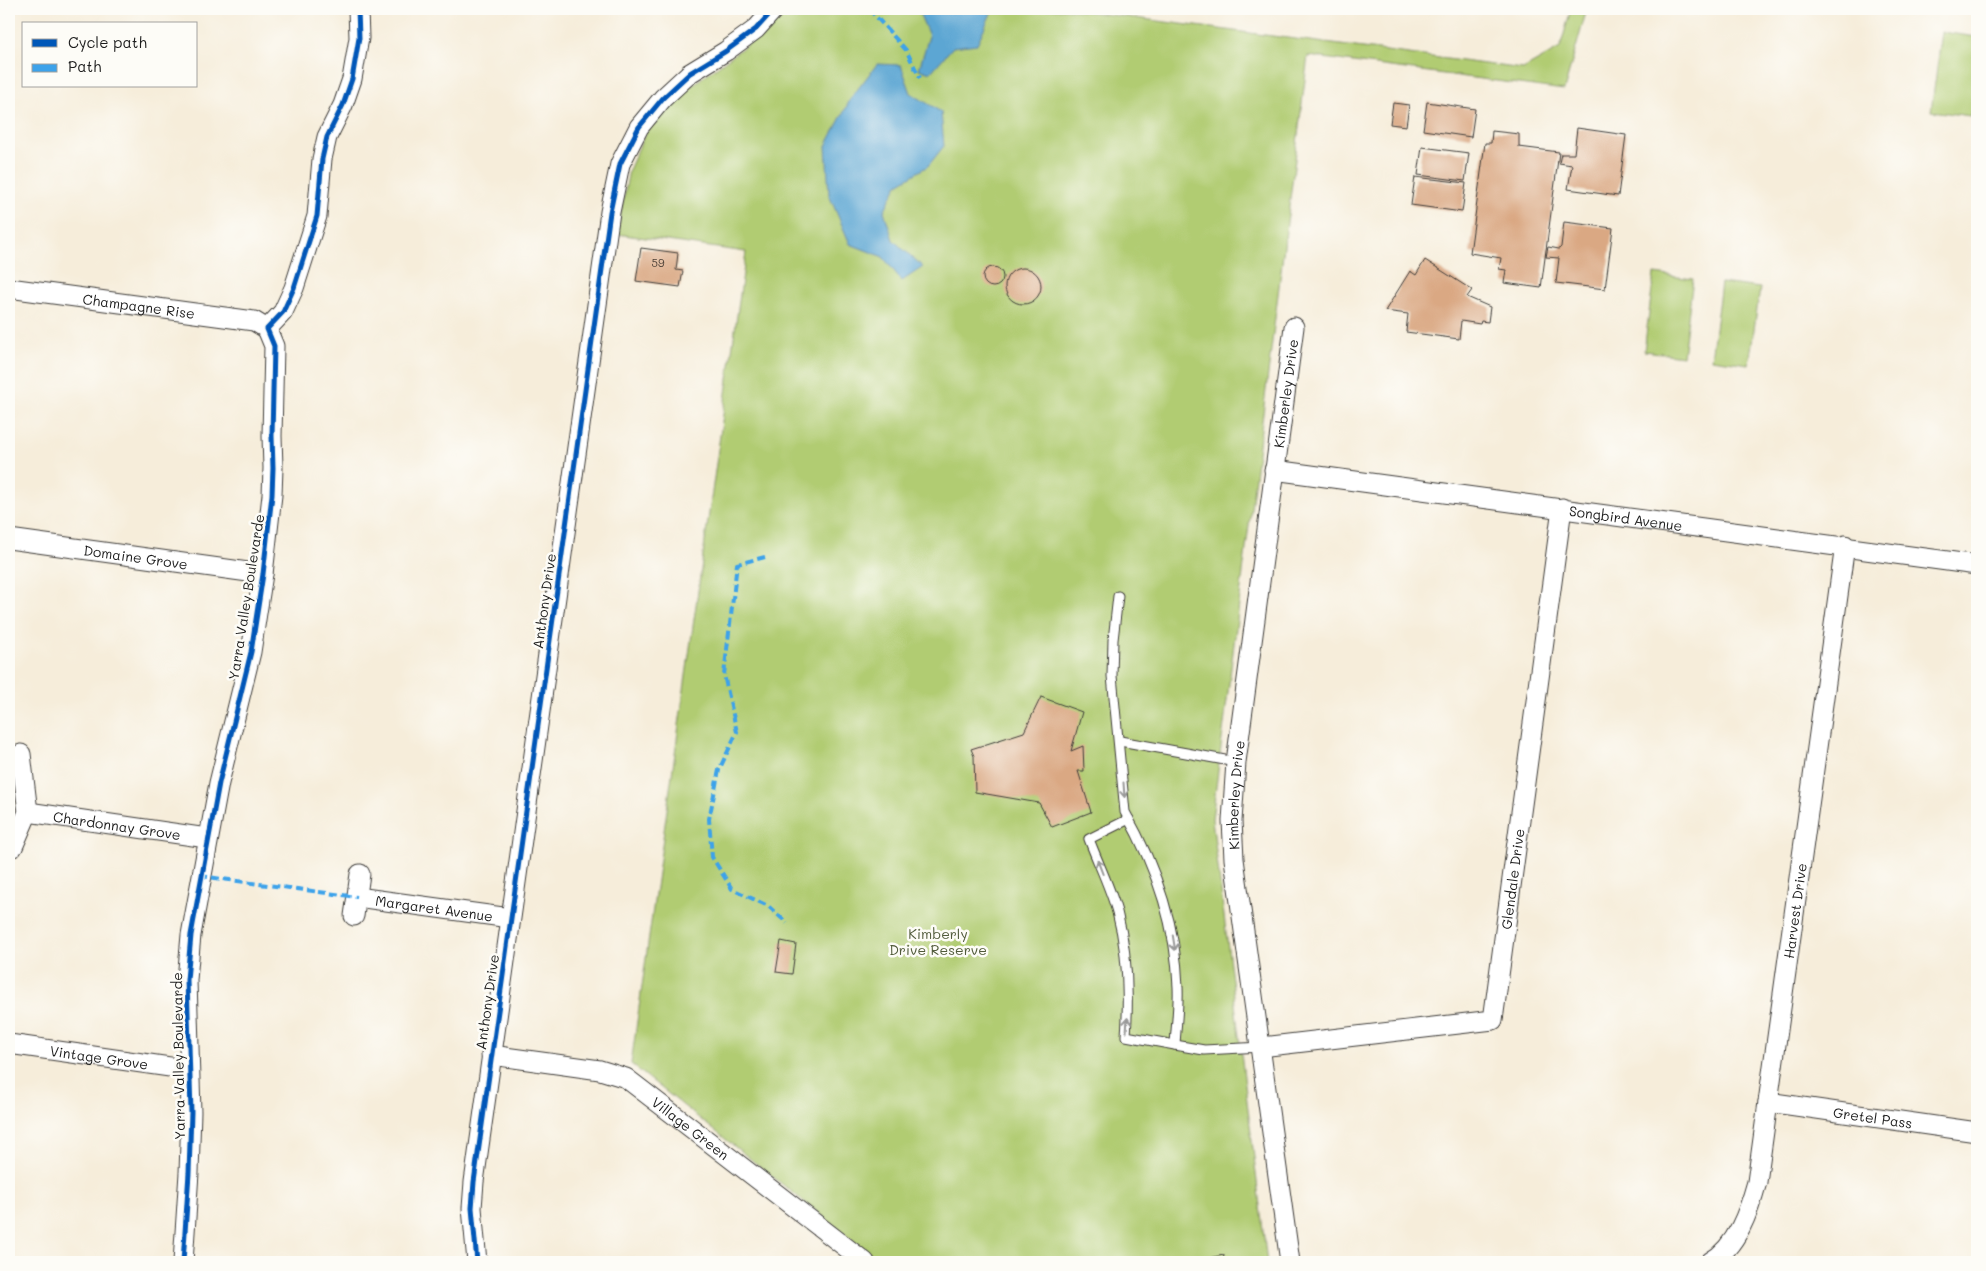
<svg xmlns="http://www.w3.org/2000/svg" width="1986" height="1271" viewBox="0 0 1986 1271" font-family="Mali,sans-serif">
<rect width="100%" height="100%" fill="#fdfcf7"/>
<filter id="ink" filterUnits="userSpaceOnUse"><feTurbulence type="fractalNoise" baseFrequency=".02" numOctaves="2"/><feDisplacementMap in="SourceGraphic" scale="10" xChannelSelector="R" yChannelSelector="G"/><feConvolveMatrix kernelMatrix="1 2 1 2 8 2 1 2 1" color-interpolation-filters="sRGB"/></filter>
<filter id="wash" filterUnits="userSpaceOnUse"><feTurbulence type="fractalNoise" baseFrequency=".0096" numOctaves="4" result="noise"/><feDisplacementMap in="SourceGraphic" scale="20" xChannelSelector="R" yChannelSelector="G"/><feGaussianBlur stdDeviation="1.12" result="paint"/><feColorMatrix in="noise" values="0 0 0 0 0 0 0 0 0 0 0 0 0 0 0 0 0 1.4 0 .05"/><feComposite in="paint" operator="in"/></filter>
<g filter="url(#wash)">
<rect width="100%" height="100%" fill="#f6edda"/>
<g fill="#b1cc72" stroke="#667447">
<polygon points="784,9 1067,9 1523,69 1560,48 1571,9 1587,9 1564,90 1308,56 1212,819 1267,1262 880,1262 631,1064 746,252 617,234 629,170 647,129 680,94 760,35"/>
<polygon points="1942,32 1977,37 1977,71 1971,116 1931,111"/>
<polygon points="1654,274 1693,279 1683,356 1644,351"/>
<polygon points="1721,283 1760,288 1749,364 1711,359"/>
</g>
<g fill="#5ba6d3" stroke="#3c6178">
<polygon points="920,9 993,9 977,44 953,47 930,73 919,69 929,36 920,15"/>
<polygon points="877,64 901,65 911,93 941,112 944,146 928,166 898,184 884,211 893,240 923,267 902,281 883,257 850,244 829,195 826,146 851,98"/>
</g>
<g id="blocks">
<g fill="#daa883">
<polygon points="1427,102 1475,109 1471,137 1423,130"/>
<polygon points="1393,103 1409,105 1406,126 1390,124"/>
<polygon points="1577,128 1626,135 1618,196 1568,189 1572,165 1559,163 1561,154 1574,154"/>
<polygon points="1492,131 1519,134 1519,147 1559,152 1541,288 1504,283 1506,270 1499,269 1501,258 1470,253 1485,143 1491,143"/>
<polygon points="1422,147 1469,153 1465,181 1418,175"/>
<polygon points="1415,177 1466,183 1462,212 1411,205"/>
<polygon points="1564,222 1613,228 1605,289 1556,283 1559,258 1546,257 1548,247 1559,249 1561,247"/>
<polygon points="641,248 678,253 676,270 683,271 680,287 636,281"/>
<polygon points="1425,260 1472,290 1467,297 1490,307 1488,322 1481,321 1480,324 1461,321 1459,339 1406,332 1408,314 1385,311 1410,271 1416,275"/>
<circle cx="993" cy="277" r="10"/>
<circle cx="1023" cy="286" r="18"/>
<polygon points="1041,697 1082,712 1071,751 1083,746 1084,771 1078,771 1091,812 1052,827 1039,803 975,792 974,756 971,749 1024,732"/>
<polygon points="781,941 796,944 792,974 776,972"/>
<polygon points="1224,1255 1223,1262 1192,1262 1192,1261"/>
</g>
</g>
</g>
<g filter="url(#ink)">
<use href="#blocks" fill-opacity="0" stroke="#3d3b38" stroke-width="1"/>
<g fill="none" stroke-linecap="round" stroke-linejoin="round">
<g stroke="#3d3b38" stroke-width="11">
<g id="lane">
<path d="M1118,596l-5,44 -1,36 13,136c31,55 51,112 53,175 1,19 -2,39 -3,58l-49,-9c3,-42 2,-83 -9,-124 -7,-25 -19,-49 -28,-73l40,-20"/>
<polyline points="1120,741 1236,762"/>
<polyline points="1175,1045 1204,1050 1262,1047"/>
</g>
</g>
<g stroke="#3d3b38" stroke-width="21">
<g id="street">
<path id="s1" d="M9,288l245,33 13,8"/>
<path id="s2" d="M1274,470l703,95"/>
<path id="s3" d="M9,539l254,35"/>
<path id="s4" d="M28,812l179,26"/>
<polyline points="13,847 28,812 21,754"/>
<path id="s5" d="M357,897l153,21"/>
<polyline points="354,916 360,874"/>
<path id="s6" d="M9,1044l161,23h19"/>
<path id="s7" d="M1262,1047l231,-27 69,-512"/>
<path id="s8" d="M491,1055l109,15 26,8 239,184"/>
<path id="s9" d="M1768,1102l209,30"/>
<polyline points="183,1262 189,1173 191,1112 187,980 191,935 219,783 251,652 263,574 272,495 273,468 272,436 274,346 267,329 283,312 294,288 317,216 322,159 327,137 343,105 352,79 359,38 358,9"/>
<polyline points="477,1262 472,1208 474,1182 610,212 620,164 639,127 663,98 690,73 726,51 756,29 774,9"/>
<path id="s10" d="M1290,1262l-56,-403 -2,-38 4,-59 58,-435"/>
<path id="s11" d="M1710,1262c27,-15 39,-51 47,-80l88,-637"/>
</g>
</g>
<use href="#lane" stroke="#fff" stroke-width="9"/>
<use href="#street" stroke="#fff" stroke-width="19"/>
<g stroke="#3da2ea" stroke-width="4" stroke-dasharray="8 4" stroke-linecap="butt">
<polyline points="869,9 906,50 920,78"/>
<polyline points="765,557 737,564 724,675 737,732 719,770 709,819 712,857 732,889 768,906 787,923"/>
<polyline points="200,876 357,897"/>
</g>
<g stroke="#fdfcf7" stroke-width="8">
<g id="cycleway">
<polyline points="183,1262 189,1173 191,1112 187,980 191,935 219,783 251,652 263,574 272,495 273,468 272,436 274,346 267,329 283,312 294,288 317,216 322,159 327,137 343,105 352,79 359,38 358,9"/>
<polyline points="477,1262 472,1208 474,1182 610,212 620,164 639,127 663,98 690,73 726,51 756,29 774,9"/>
</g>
</g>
<use href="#cycleway" stroke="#0057b8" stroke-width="5"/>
</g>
<defs><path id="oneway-shaft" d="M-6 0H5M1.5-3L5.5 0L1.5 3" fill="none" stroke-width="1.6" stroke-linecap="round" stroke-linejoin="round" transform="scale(1.25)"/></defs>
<g stroke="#999">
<use href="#oneway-shaft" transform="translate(1124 790) rotate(86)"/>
<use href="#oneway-shaft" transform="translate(1100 867) rotate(-111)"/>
<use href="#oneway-shaft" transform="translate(1174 943) rotate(81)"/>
<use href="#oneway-shaft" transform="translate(1127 1025) rotate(-86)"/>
</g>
</g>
<g text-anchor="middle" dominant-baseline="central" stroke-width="5" stroke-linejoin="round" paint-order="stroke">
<g font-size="11" fill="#4c3f36">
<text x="658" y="262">59</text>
</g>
<g font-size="14" fill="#1c1c1c" stroke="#fdfcf7">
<text stroke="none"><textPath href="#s1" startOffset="131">Champagne Rise</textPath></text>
<text stroke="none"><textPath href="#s10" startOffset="876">Kimberley Drive</textPath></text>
<text stroke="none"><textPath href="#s2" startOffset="355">Songbird Avenue</textPath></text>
<text stroke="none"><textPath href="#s3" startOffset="128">Domaine Grove</textPath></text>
<text transform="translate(246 597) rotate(-81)">Yarra Valley Boulevarde</text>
<text transform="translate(544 601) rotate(-82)">Anthony Drive</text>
<text stroke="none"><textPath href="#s10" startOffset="471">Kimberley Drive</textPath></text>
<text stroke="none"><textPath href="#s4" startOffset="90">Chardonnay Grove</textPath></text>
<text stroke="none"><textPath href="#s7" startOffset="375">Glendale Drive</textPath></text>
<text stroke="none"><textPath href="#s5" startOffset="78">Margaret Avenue</textPath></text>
<text stroke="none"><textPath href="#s11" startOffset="369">Harvest Drive</textPath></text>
<text transform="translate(487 1002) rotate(-82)">Anthony Drive</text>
<text transform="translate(178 1056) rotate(-91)">Yarra Valley Boulevarde</text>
<text stroke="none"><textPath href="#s6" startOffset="91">Vintage Grove</textPath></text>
<text stroke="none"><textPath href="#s9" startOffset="106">Gretel Pass</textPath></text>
<text stroke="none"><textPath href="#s8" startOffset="219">Village Green</textPath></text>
</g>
<g font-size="14" fill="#505a3a" stroke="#fdfcf7">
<text x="938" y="933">Kimberly<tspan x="938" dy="16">Drive Reserve</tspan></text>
</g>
</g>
<rect width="1986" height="1271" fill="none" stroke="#fdfcf7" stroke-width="30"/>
<rect x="22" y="22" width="175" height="65" fill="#fdfcf7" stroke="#a3a29f"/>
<rect x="32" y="39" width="25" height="8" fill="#0057b8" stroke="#a3a29f"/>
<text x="68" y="48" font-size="15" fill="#1c1c1c">Cycle path</text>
<rect x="32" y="64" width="25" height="8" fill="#3da2ea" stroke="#a3a29f"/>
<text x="68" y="72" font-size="15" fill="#1c1c1c">Path</text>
</svg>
